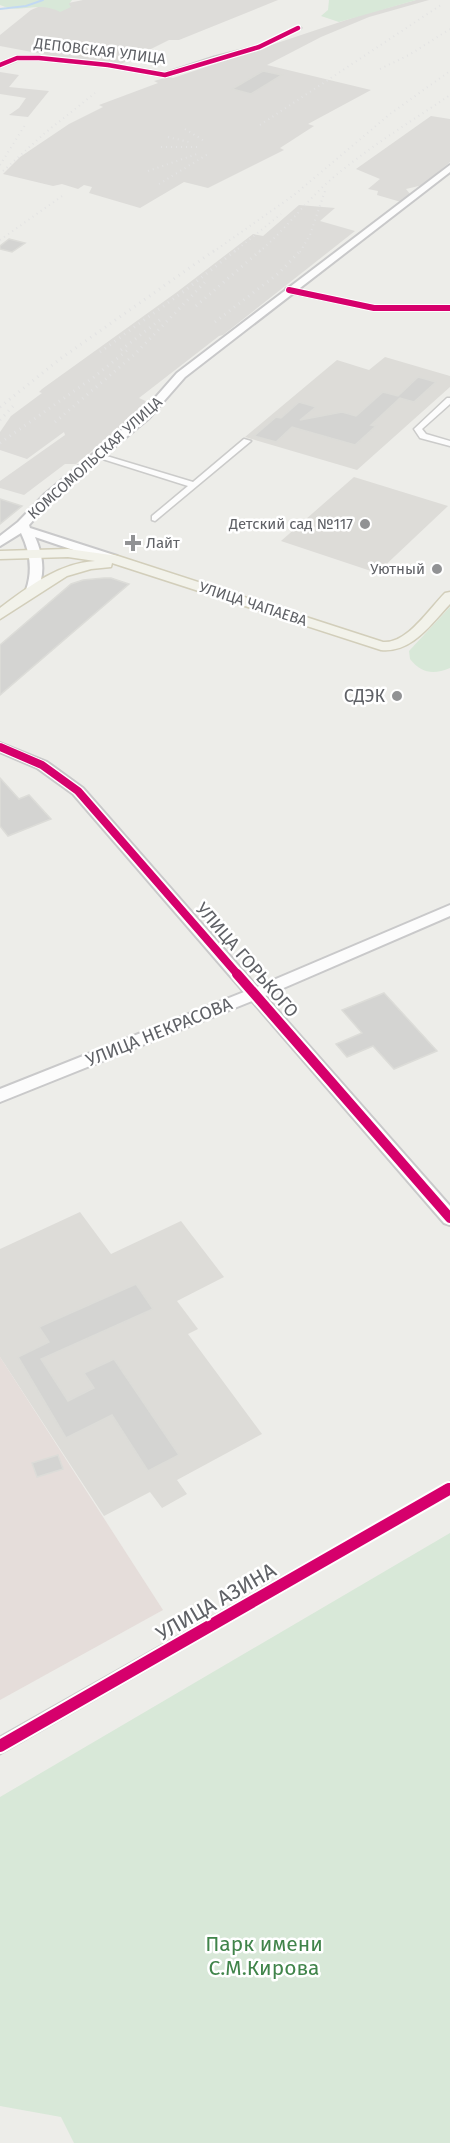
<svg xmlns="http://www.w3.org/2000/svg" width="450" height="2143" viewBox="0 0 450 2143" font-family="'Fira Sans',sans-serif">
<rect width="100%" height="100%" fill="#edede9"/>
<g fill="#dddcd9">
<polygon points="83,0 278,0 179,40 169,40 121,64 53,56 0,46 0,35 31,10 38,7 49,7"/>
<polygon points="416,0 429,0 369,17 321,37 267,65 371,90 308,124 314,126 280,148 284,150 208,188 184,182 140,208 89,193 92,187 84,185 78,189 62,184 53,186 3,174 20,157 69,124 103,107 99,105 158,83 154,81 168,77 173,78 361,15"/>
<polygon points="0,72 19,75 9,87 49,91 28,117 9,115 19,108 26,98 0,94"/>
<polygon points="431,116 450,119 450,162 423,185 406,189 410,194 401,202 377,195 378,191 368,189 380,179 356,169"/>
<polygon points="299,205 335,208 320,221 355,231 223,335 219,336 139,398 150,403 76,464 65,464 24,495 0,488 0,481 65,435 64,432 27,459 0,450 0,432 11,416 42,393 39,392 42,389 177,292 253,234 263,236"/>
</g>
<g fill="#dddcd8">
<polygon points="385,357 450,376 450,387 357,470 245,437 337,360 369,370"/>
<polygon points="354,477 448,506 377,573 281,541"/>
<polygon points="80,1212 111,1254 181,1221 224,1277 177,1301 198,1329 188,1334 262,1434 177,1480 187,1494 162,1508 150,1492 104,1516 0,1357 0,1249"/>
</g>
<polygon fill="#e5ddda" points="0,1357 163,1610 0,1700"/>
<g fill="#d8e8d8">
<path d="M0,0h72l-3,4 2,3 -11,5c-24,-12 -37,3 -60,-7z"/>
<polygon points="329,0 416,0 339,22 321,16 328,10"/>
<path d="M450,607v61c-17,7 -29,5 -40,-9l-1,-8z"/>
<polygon points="450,1533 450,2143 74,2143 61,2117 0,2106 0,1797"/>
</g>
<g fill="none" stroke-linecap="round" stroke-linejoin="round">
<polyline stroke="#c2d9f2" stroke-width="2" points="0,9 26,6 43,0"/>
</g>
<g fill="#d4d4d2" stroke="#dcdcd8" stroke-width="1.5">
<polygon points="263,71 282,75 251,94 232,89"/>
<polygon points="9,239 25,243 12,252 0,249 0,246"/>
<polygon points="418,377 436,382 414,402 400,398 371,425 376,426 355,445 292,427 276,442 254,436 276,417 281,418 299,402 316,407 300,420 342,412 356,416 383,392 398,396"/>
<polygon points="0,499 22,506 0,524"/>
<polygon points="104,578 111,578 129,584 0,695 0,645 71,584 83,580"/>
<polygon points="0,778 19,799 29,795 51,819 8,836 0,826"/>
<polygon points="384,993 437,1051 394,1069 373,1046 347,1057 336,1044 362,1033 342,1010"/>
<polygon points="136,1284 153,1309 41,1359 68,1401 94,1388 84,1373 114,1359 179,1455 148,1471 112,1415 66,1438 18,1357 49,1342 39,1327"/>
<polygon points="58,1455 63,1469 37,1477 32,1463"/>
</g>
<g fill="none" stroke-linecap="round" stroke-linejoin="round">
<g stroke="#cbcbca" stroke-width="3">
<g id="street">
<polygon points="296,27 301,28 261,48 218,59 165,77 108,67 39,60 18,60 0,67 0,63 17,56 39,56 108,63 165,73 214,57 257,46"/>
<polygon points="286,288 374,306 450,306 450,310 374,310 286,292"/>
<polygon points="447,398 450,398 450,404 422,429 426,434 450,441 450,446 420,438 414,429"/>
<polygon points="244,439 251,441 155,521 152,520 152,516 188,486 93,456 100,454 193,482"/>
<polygon points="450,1482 450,1495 0,1754 0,1737"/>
</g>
</g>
<g stroke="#c9c9ca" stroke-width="4">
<g id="secondary">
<path d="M450,165v7l-265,205 -36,41 -96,80 -24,27 1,3 87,28 2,3 -2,3h-8l-74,-25c8,18 11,38 1,56h-8l-2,-3c7,-20 4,-38 -5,-57l-21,13v-10l18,-14 27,-28 96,-80 36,-41z"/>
<polygon points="0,743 47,762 83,788 257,987 450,905 450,916 265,996 450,1206 450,1225 444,1223 252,1001 0,1102 0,1089 244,992 73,794 37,768 0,752"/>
</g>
</g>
<g stroke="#d2ceba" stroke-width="3">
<path id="primary" d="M68,549l50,7 265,86c24,2 46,-33 62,-49l5,-1v12c-20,21 -38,49 -69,46l-269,-87 -1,4 -20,2 -24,7 -67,43v-11c28,-21 59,-45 95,-47l-27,-4 -68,2v-8z"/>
</g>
<use href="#street" fill="#fcfcfc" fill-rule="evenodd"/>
<use href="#secondary" fill="#fcfcfc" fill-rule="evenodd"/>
<use href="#primary" fill="#f2f2ea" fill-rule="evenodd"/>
<g stroke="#e3e3e3" stroke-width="2" stroke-dasharray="1 4" stroke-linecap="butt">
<polyline points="380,69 409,55 450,29"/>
<polyline points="260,125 441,5"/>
<polyline points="185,129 206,142"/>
<polyline points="168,137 189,142"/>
<polyline points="161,147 198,147"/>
<polyline points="0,165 25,125"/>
<polyline points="3,171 45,133 95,93"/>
<polyline points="148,171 200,153"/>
<polyline points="159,184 208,154"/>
<polyline points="0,240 65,194"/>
<polyline points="213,252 294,195 390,114 450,71"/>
<polyline points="234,252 281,214"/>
<path d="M259,252c25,-21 44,-47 68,-69 37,-33 82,-60 123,-88"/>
<polyline points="300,252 310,235 326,188"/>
</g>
<g stroke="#e3e3e3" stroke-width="3" stroke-dasharray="1 5" stroke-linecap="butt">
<polyline points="196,306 261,250"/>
<polyline points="215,322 279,273 301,250"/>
<polyline points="121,350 161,319"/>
<polyline points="100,352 187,289 236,250"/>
<polyline points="0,407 60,359 215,250"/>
<polyline points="0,420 16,403"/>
<polyline points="55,422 135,354 208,279"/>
<polyline points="0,443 94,377 130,348"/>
</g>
<g stroke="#fff" stroke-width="7">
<polyline id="cycleway-far4" points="0,65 17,58 39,58 108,65 165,75 259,47 298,28"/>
</g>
<g stroke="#fff" stroke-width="8">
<polyline id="cycleway-far3" points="289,290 374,308 450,308"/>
</g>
<g stroke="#fff" stroke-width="10">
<polyline id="cycleway-far2" points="0,747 42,765 78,791 239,976"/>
</g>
<g stroke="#fff" stroke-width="14">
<g id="cycleway-far1">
<polyline points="237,974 450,1218"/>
<polyline points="446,1490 450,1488"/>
</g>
</g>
<g stroke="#fff" stroke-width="16">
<polyline id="cycleway" points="0,1746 449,1489"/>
</g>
<use href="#cycleway-far4" stroke="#d6006c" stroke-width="4.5"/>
<use href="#cycleway-far3" stroke="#d6006c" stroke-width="6"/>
<use href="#cycleway-far2" stroke="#d6006c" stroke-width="8"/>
<use href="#cycleway-far1" stroke="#d6006c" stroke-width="10"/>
<use href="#cycleway" stroke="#d6006c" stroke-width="12"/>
</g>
<g fill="#919294" stroke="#fff" stroke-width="2">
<circle cx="365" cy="524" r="6"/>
<path d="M130 534h6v6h6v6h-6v6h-6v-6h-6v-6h6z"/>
<circle cx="437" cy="569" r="6"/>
<circle cx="397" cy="696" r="6"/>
</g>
<g text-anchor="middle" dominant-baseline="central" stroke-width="5" stroke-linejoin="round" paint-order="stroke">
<g font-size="15" fill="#5f6166" stroke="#fff">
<text transform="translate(100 51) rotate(7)">ДЕПОВСКАЯ УЛИЦА</text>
<text transform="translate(95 458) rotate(-42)">КОМСОМОЛЬСКАЯ УЛИЦА</text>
<text transform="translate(253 604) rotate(18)">УЛИЦА ЧАПАЕВА</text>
</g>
<g font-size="15" fill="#5f6166" stroke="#fff" text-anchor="end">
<text x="353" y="524">Детский сад №117</text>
<text x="146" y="543" text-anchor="start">Лайт</text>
<text x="425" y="569">Уютный</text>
</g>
<g font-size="18" fill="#5f6166" stroke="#fff" text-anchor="end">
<text x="385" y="696">СДЭК</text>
</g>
<g font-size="18" fill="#5f6166" stroke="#fff">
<text transform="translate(247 960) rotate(49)">УЛИЦА ГОРЬКОГО</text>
<text transform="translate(159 1032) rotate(-22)">УЛИЦА НЕКРАСОВА</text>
</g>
<g font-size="21" fill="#5f6166" stroke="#fff">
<text transform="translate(216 1602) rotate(-30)">УЛИЦА АЗИНА</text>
</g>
<g font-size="21" fill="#40844a" stroke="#fff">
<text x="264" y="1944">Парк имени<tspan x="264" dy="24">С.М.Кирова</tspan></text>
</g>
</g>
</svg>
